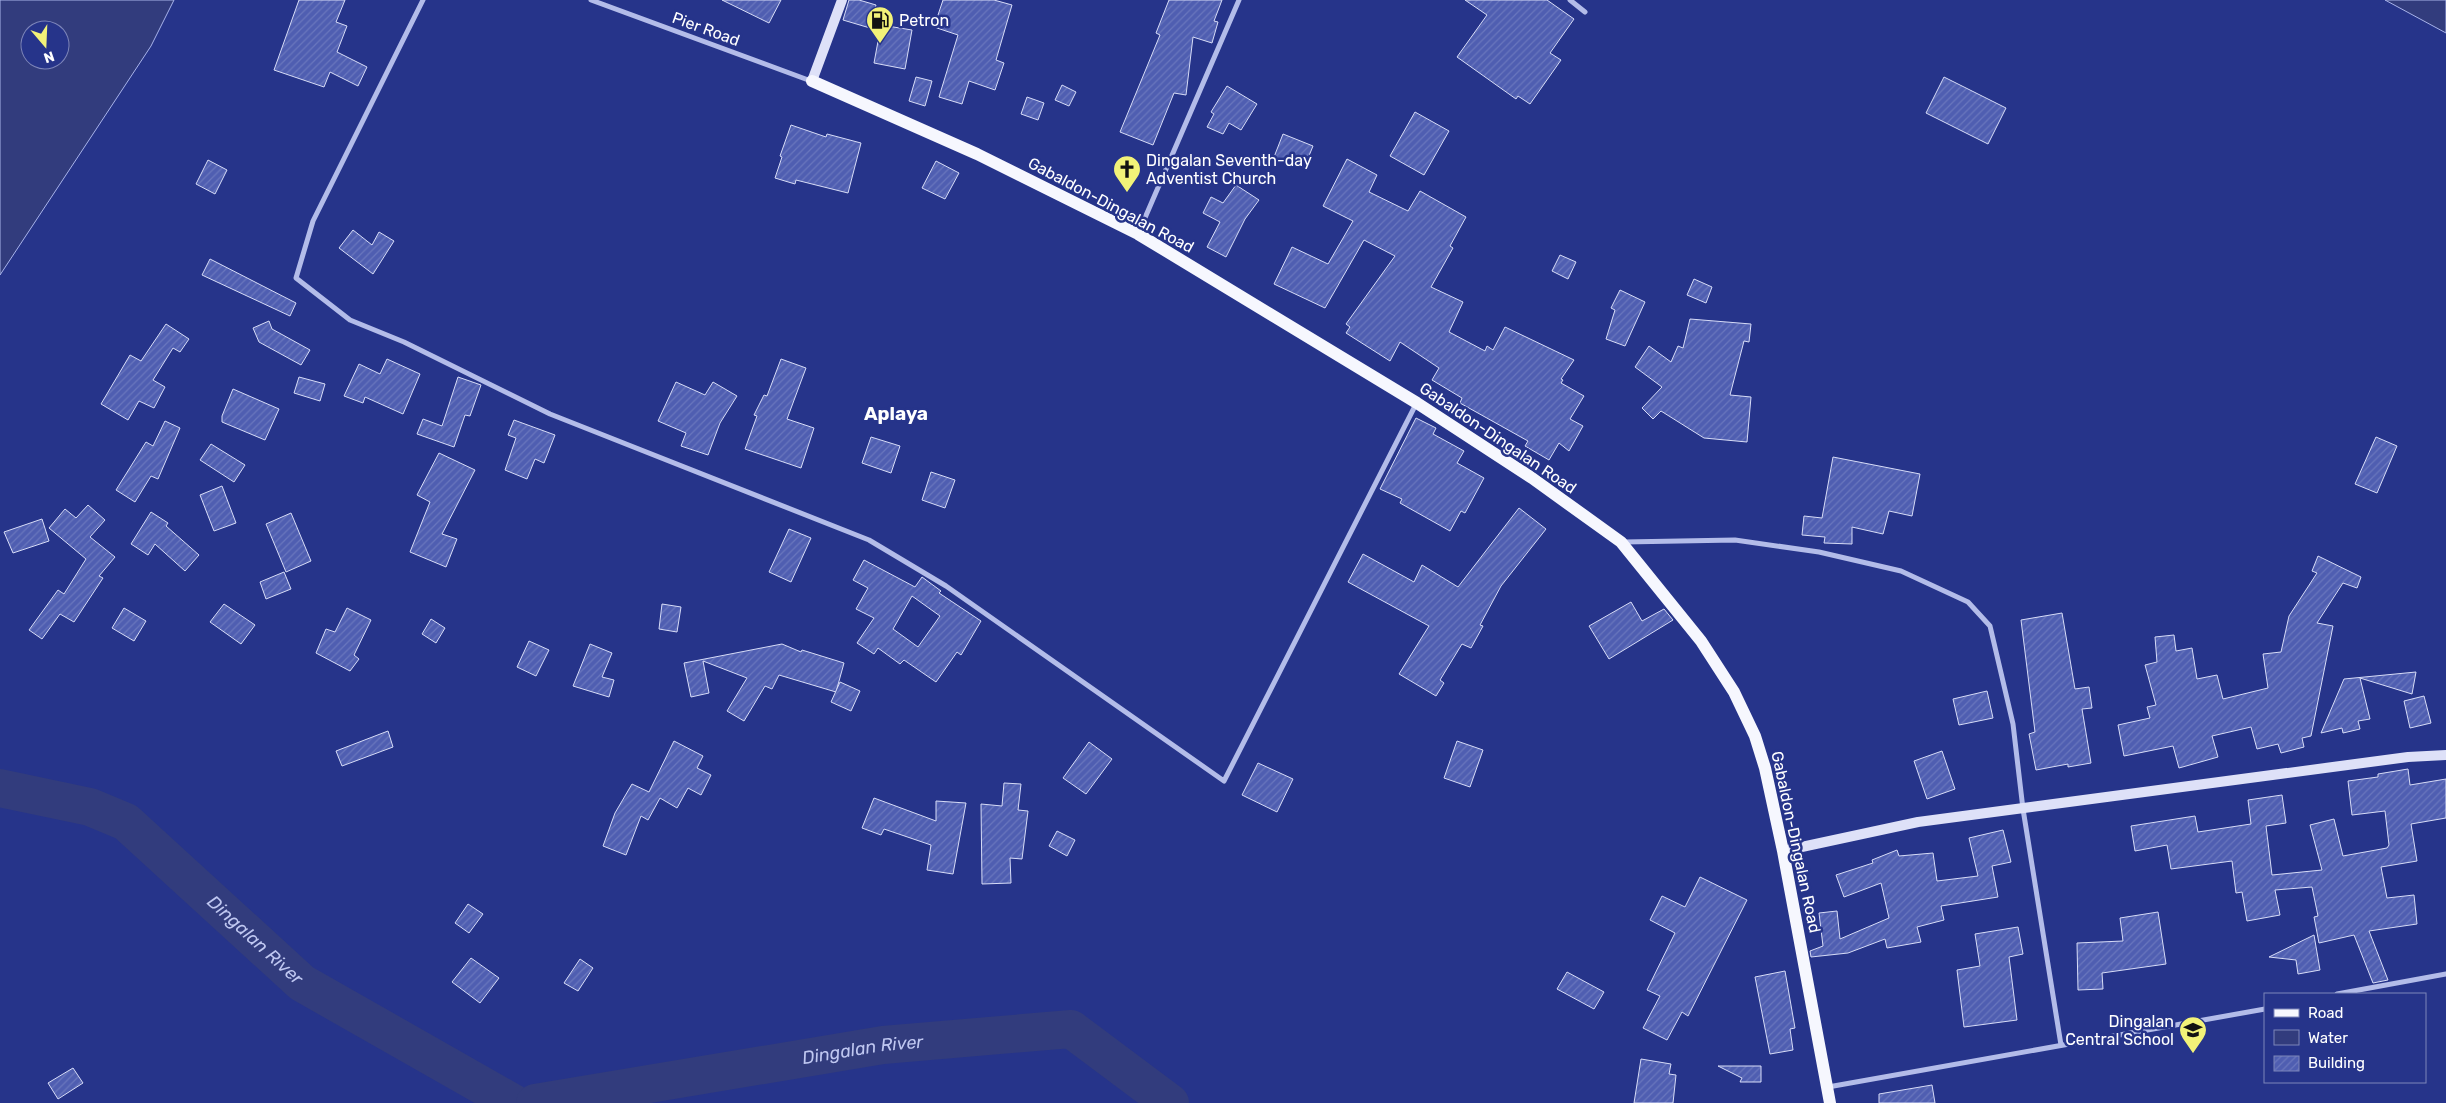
<svg xmlns="http://www.w3.org/2000/svg" width="2446" height="1103" viewBox="0 0 2446 1103" font-family="Rubik,sans-serif">
<defs>
<pattern id="building-hatch" width="6" height="6" patternUnits="userSpaceOnUse" patternTransform="scale(1.25)"><rect width="6" height="6" fill="#4f5eb1"/><path d="M-1 1l2-2M0 6l6-6M5 7l2-2" fill="none" stroke="#6976bd"/></pattern>
</defs>
<rect width="100%" height="100%" fill="#26348a"/>
<g fill="#323c7d" stroke="#a8b3ea" fill-rule="evenodd">
<path d="M0,0h174l-23,46 -151,229zM30,30h30v30h-30z"/>
<polygon points="2385,0 2446,0 2446,33"/>
</g>
<g fill="none" stroke-linecap="round" stroke-linejoin="round">
<g stroke="#323c7d" stroke-width="38">
<path id="s1" d="M0,788l90,19 36,15 176,161 211,120"/>
<path id="s2" d="M535,1103l348,-58 188,-16 99,74"/>
</g>
</g>
<g fill="url(#building-hatch)" stroke="#d7dcf7" fill-rule="evenodd">
<polygon points="299,0 345,0 336,22 347,26 337,52 367,67 358,86 330,72 324,87 274,70"/>
<polygon points="722,0 781,0 769,23"/>
<polygon points="849,0 859,0 876,5 870,28 843,20"/>
<polygon points="943,0 994,0 1012,5 996,60 1004,63 995,90 969,81 962,104 939,97 958,35 934,27"/>
<polygon points="1169,0 1222,0 1214,21 1218,22 1212,43 1193,37 1186,95 1174,93 1153,145 1120,132 1160,35 1156,33"/>
<polygon points="1465,0 1547,0 1574,19 1550,53 1561,60 1530,104 1518,96 1516,99 1457,57 1487,15"/>
<polygon points="881,25 912,30 905,69 874,63"/>
<polygon points="916,77 932,81 925,106 909,101"/>
<polygon points="1944,77 2006,108 1988,144 1926,113"/>
<polygon points="1062,85 1076,92 1069,106 1055,100"/>
<polygon points="1227,86 1257,104 1241,130 1229,123 1223,134 1207,127 1214,114 1211,112"/>
<polygon points="1027,97 1044,103 1038,120 1021,114"/>
<polygon points="1415,112 1449,131 1424,175 1390,156"/>
<polygon points="791,125 826,137 827,134 861,143 848,193 796,180 795,184 775,178 782,157 780,156"/>
<polygon points="1283,134 1313,146 1304,168 1274,157"/>
<polygon points="1347,159 1377,175 1369,192 1408,211 1420,191 1466,217 1450,246 1453,248 1431,287 1463,302 1449,332 1485,351 1487,346 1493,350 1505,327 1574,360 1561,379 1563,380 1561,383 1584,396 1570,419 1583,426 1569,451 1559,443 1549,460 1525,446 1528,441 1460,403 1462,398 1432,380 1439,368 1400,342 1390,361 1346,333 1350,327 1346,324 1395,256 1364,240 1325,308 1274,284 1292,247 1328,264 1353,221 1323,206"/>
<polygon points="208,160 227,170 215,194 196,184"/>
<polygon points="936,161 959,173 945,199 922,188"/>
<polygon points="1236,185 1259,200 1245,219 1226,257 1207,247 1220,222 1203,213 1211,197 1223,203"/>
<polygon points="353,230 372,245 379,232 394,241 373,274 339,248"/>
<polygon points="1560,255 1576,262 1568,279 1552,271"/>
<polygon points="210,259 296,303 290,316 202,275"/>
<polygon points="1694,279 1712,287 1706,303 1687,295"/>
<polygon points="1620,290 1645,302 1625,346 1606,339 1615,310 1611,308"/>
<polygon points="1690,319 1751,324 1749,342 1744,341 1730,395 1751,397 1747,442 1704,438 1661,411 1653,419 1642,408 1662,387 1635,367 1649,346 1671,362 1678,346 1683,348"/>
<polygon points="269,321 272,329 310,350 301,365 259,342 253,328"/>
<polygon points="166,324 189,339 180,352 173,348 153,380 165,387 154,408 139,401 128,420 101,404 130,355 141,361"/>
<polygon points="387,359 420,374 403,414 365,397 363,403 344,396 359,364 380,374"/>
<polygon points="781,359 806,368 787,419 814,428 801,468 745,449 757,416 754,415 764,395 767,396"/>
<polygon points="299,377 325,384 320,401 294,393"/>
<polygon points="458,377 481,385 470,416 465,415 454,447 417,434 423,419 442,426"/>
<polygon points="676,382 705,395 713,382 737,396 720,423 708,455 681,446 686,433 658,421"/>
<polygon points="233,389 279,409 265,440 222,422 222,416"/>
<polygon points="1416,418 1436,428 1433,434 1464,451 1457,463 1484,478 1465,513 1461,511 1450,531 1400,503 1402,499 1380,489"/>
<polygon points="514,420 555,435 544,463 535,459 527,479 505,470 516,438 508,435"/>
<polygon points="165,421 180,428 158,479 151,476 135,502 116,490 146,442 153,446"/>
<polygon points="871,437 900,446 891,473 862,463"/>
<polygon points="2376,437 2397,446 2377,493 2355,484"/>
<polygon points="211,444 245,465 234,482 200,460"/>
<polygon points="439,453 475,470 442,534 457,539 446,567 410,552 430,502 417,495"/>
<polygon points="1833,457 1920,474 1912,516 1889,511 1883,534 1852,527 1852,544 1824,543 1825,537 1802,535 1804,516 1822,518"/>
<polygon points="931,472 955,480 945,508 922,500"/>
<polygon points="222,486 236,523 214,531 200,495"/>
<polygon points="88,505 105,520 90,537 115,557 99,576 103,578 74,622 60,614 42,639 29,630 58,590 64,594 86,559 49,528 65,509 76,518"/>
<polygon points="1519,508 1546,529 1501,586 1480,625 1483,626 1471,648 1462,644 1440,680 1444,683 1436,696 1399,674 1429,626 1348,582 1363,554 1414,582 1422,565 1458,587"/>
<polygon points="151,512 168,523 166,526 199,555 185,571 155,544 148,555 131,544"/>
<polygon points="291,513 311,561 286,572 266,524"/>
<polygon points="42,519 49,541 13,553 4,532"/>
<polygon points="789,529 811,538 791,582 769,572"/>
<polygon points="2318,556 2361,577 2357,588 2343,583 2317,623 2333,626 2311,736 2302,738 2304,747 2281,753 2278,744 2257,749 2251,727 2212,736 2218,757 2179,768 2173,746 2124,756 2118,725 2150,718 2147,707 2156,705 2145,665 2157,662 2155,637 2174,635 2176,651 2192,648 2197,679 2217,675 2223,699 2268,688 2263,654 2281,652 2289,616 2317,573 2312,571"/>
<path d="M864,560l51,27 7,-10 19,14 -2,2 42,28 -20,34 -4,-3 -21,30 -32,-22 -4,4 -22,-16 -4,6 -17,-11 17,-25 -18,-9 12,-21 -15,-8zM912,596l28,20 -22,31 -25,-18z"/>
<polygon points="284,572 291,589 266,599 260,582"/>
<polygon points="1631,602 1642,621 1664,609 1673,620 1609,659 1589,626"/>
<polygon points="224,604 255,625 241,644 210,622"/>
<polygon points="662,604 681,607 677,632 659,629"/>
<polygon points="124,608 146,621 134,641 112,628"/>
<polygon points="347,608 371,620 354,655 359,659 350,671 316,653 326,629 335,632"/>
<polygon points="2062,613 2075,689 2089,687 2092,708 2082,709 2091,763 2068,767 2068,764 2036,770 2029,734 2035,732 2021,620"/>
<polygon points="431,619 445,628 436,643 422,634"/>
<polygon points="529,641 549,650 536,676 517,667"/>
<polygon points="590,644 612,653 602,677 614,680 609,697 573,686"/>
<polygon points="782,644 801,652 802,650 844,663 836,692 779,675 772,689 765,686 744,721 727,711 747,678 703,661 709,693 691,697 684,663"/>
<polygon points="2416,672 2412,694 2360,678 2370,719 2358,721 2360,729 2343,733 2342,728 2321,733 2344,679"/>
<polygon points="840,682 860,691 851,711 831,702"/>
<polygon points="1987,691 1993,718 1959,725 1953,699"/>
<polygon points="2424,696 2431,723 2410,728 2404,701"/>
<polygon points="388,731 393,747 342,766 336,751"/>
<polygon points="674,741 703,756 697,768 711,775 701,795 688,788 677,808 660,798 648,820 641,816 626,855 603,846 615,813 632,784 649,792"/>
<polygon points="1457,741 1483,750 1470,787 1444,778"/>
<polygon points="1089,742 1112,759 1086,794 1063,778"/>
<polygon points="1942,751 1955,789 1927,799 1914,761"/>
<polygon points="1258,763 1293,779 1277,812 1242,795"/>
<polygon points="2408,769 2410,785 2446,779 2446,818 2411,824 2417,861 2381,867 2387,898 2414,895 2417,924 2369,931 2388,980 2373,983 2354,935 2319,943 2314,917 2318,916 2312,887 2275,890 2280,915 2247,921 2242,892 2236,893 2232,861 2171,869 2167,845 2135,851 2131,826 2195,816 2198,832 2251,824 2248,800 2282,795 2286,823 2266,826 2272,875 2322,870 2310,825 2334,819 2343,856 2387,848 2389,845 2385,811 2352,815 2348,781 2378,777 2378,774"/>
<polygon points="1004,783 1021,784 1018,810 1028,811 1022,859 1010,858 1011,883 982,884 981,804 1002,806"/>
<polygon points="874,798 936,821 936,801 966,803 953,874 927,870 931,845 884,829 881,835 862,828"/>
<polygon points="2003,830 2011,862 1992,866 1998,897 1941,906 1944,920 1917,927 1921,942 1887,948 1885,939 1848,953 1811,957 1810,951 1823,946 1819,913 1837,911 1840,939 1889,918 1881,883 1844,897 1836,875 1873,863 1872,860 1897,850 1899,856 1933,853 1937,881 1978,876 1969,838"/>
<polygon points="1057,831 1075,840 1067,856 1049,846"/>
<polygon points="1700,877 1747,900 1688,1016 1682,1012 1667,1040 1643,1028 1660,996 1647,990 1675,933 1650,920 1662,896 1685,907"/>
<polygon points="468,904 483,914 469,933 455,923"/>
<polygon points="2158,912 2166,964 2102,973 2103,989 2078,990 2077,943 2123,941 2120,918"/>
<polygon points="2018,927 2023,954 2009,957 2017,1020 1964,1027 1957,970 1980,966 1975,934"/>
<polygon points="2314,935 2320,970 2298,974 2296,960 2269,957"/>
<polygon points="471,958 499,978 480,1003 452,982"/>
<polygon points="580,959 593,968 578,991 564,983"/>
<polygon points="1785,971 1795,1028 1790,1029 1793,1050 1770,1054 1755,977"/>
<polygon points="1567,972 1604,992 1594,1009 1557,989"/>
<polygon points="1641,1059 1671,1064 1669,1074 1676,1075 1673,1103 1634,1103"/>
<polygon points="1718,1066 1761,1066 1761,1082 1740,1082 1742,1078"/>
<polygon points="73,1068 83,1083 58,1099 48,1083"/>
<polygon points="1932,1085 1935,1103 1879,1103 1879,1094"/>
</g>
<g fill="none" stroke-linecap="round" stroke-linejoin="round">
<g stroke="#b3bce9" stroke-width="5">
<polyline points="423,0 313,221 296,278 350,320 404,342 550,414 869,540 946,586 1224,781 1416,404"/>
<polyline points="591,0 811,81"/>
<polyline points="1570,0 1585,12"/>
<polyline points="1138,234 1239,0"/>
<polyline points="1624,542 1735,540 1819,552 1901,571 1968,602 1990,626 2013,724 2023,809 2061,1045"/>
<polyline points="2337,994 2446,974"/>
<polyline points="1828,1087 2265,1009"/>
</g>
<g stroke="#dee1f8" stroke-width="10">
<polyline points="812,81 842,0"/>
<polyline points="1783,851 1918,822 2408,757 2446,755"/>
</g>
<polyline stroke="#f6f7fe" stroke-width="12" points="812,81 977,154 1138,234 1417,403 1532,478 1621,542 1701,641 1734,692 1755,736 1765,768 1783,851 1830,1103"/>
</g>
<defs>
<g id="fuel-pin" transform="scale(1.4375)"><path d="M0 17L-7.5 6A9.5 9.5 0 1 1 7.5 6Z" fill="#f2f278" stroke="#26348a"/><path d="M-5.5-6h7V0h2V4h1.3V-2.5L3-4.5l.8-.8L6-3V5H2.5V1h-1V6h-7ZM-4.2-4.7v3.2H.2V-4.7Z" fill="#111"/></g>
<g id="church-pin" transform="scale(1.4375)"><path d="M0 17L-7.5 6A9.5 9.5 0 1 1 7.5 6Z" fill="#f2f278" stroke="#26348a"/><path d="M-1.2-6h2.4v3.5h3.3v2.4h-3.3V6h-2.4V-.1h-3.3v-2.4h3.3Z" fill="#111"/></g>
<g id="school-pin" transform="scale(1.4375)"><path d="M0 17L-7.5 6A9.5 9.5 0 1 1 7.5 6Z" fill="#f2f278" stroke="#26348a"/><path d="M0-5L7-2L0 1L-7-2ZM-4 1L0 2.5L4 1V4Q0 6-4 4Z" fill="#111"/></g>
</defs>
<g fill-rule="evenodd">
<use href="#fuel-pin" x="880" y="20"/>
<use href="#church-pin" x="1127" y="169"/>
<use href="#school-pin" x="2193" y="1030"/>
</g>
<g text-anchor="middle" dominant-baseline="central" stroke-width="5" stroke-linejoin="round" paint-order="stroke">
<g font-size="16" fill="#fff" stroke="#26348a" text-anchor="start">
<text x="899" y="20">Petron</text>
<text x="1146" y="160">Dingalan Seventh-day<tspan x="1146" dy="18">Adventist Church</tspan></text>
<text x="2174" y="1021" text-anchor="end">Dingalan<tspan x="2174" dy="18">Central School</tspan></text>
</g>
<g font-size="16" fill="#fff" stroke="#26348a">
<text transform="translate(706 29) rotate(20)">Pier Road</text>
<text transform="translate(1111 205) rotate(28)">Gabaldon-Dingalan Road</text>
<text transform="translate(1498 438) rotate(34)">Gabaldon-Dingalan Road</text>
<text transform="translate(1796 842) rotate(78)">Gabaldon-Dingalan Road</text>
</g>
<g font-size="18" font-style="italic" fill="#bfc7f1" stroke="#26348a">
<text stroke="none"><textPath href="#s1" startOffset="306">Dingalan River</textPath></text>
<text stroke="none"><textPath href="#s2" startOffset="332">Dingalan River</textPath></text>
</g>
<g font-size="19" font-weight="bold" fill="#fff" stroke="#26348a">
<text x="896" y="413">Aplaya</text>
</g>
</g>
<rect x="2264" y="993" width="162" height="90" fill="#26348a" stroke="#7d85b9"/>
<rect x="2274" y="1009" width="25" height="8" fill="#f6f7fe" stroke="#7d85b9"/>
<text x="2308" y="1018" font-size="15" fill="#ffffff">Road</text>
<rect x="2274" y="1030" width="25" height="15" fill="#323c7d" stroke="#7d85b9"/>
<text x="2308" y="1043" font-size="15" fill="#ffffff">Water</text>
<rect x="2274" y="1056" width="25" height="15" fill="url(#building-hatch)" stroke="#7d85b9"/>
<text x="2308" y="1068" font-size="15" fill="#ffffff">Building</text>
<g transform="translate(45 45) rotate(161)"><circle r="24" fill="#26348a" stroke="#7d85b9"/>
<path d="M0-4L9 19L0 12L-9 19Z" fill="#f2f278"/>
<text y="-8" font-size="14" font-weight="bold" text-anchor="middle" fill="#ffffff">N</text>
</g>
</svg>
